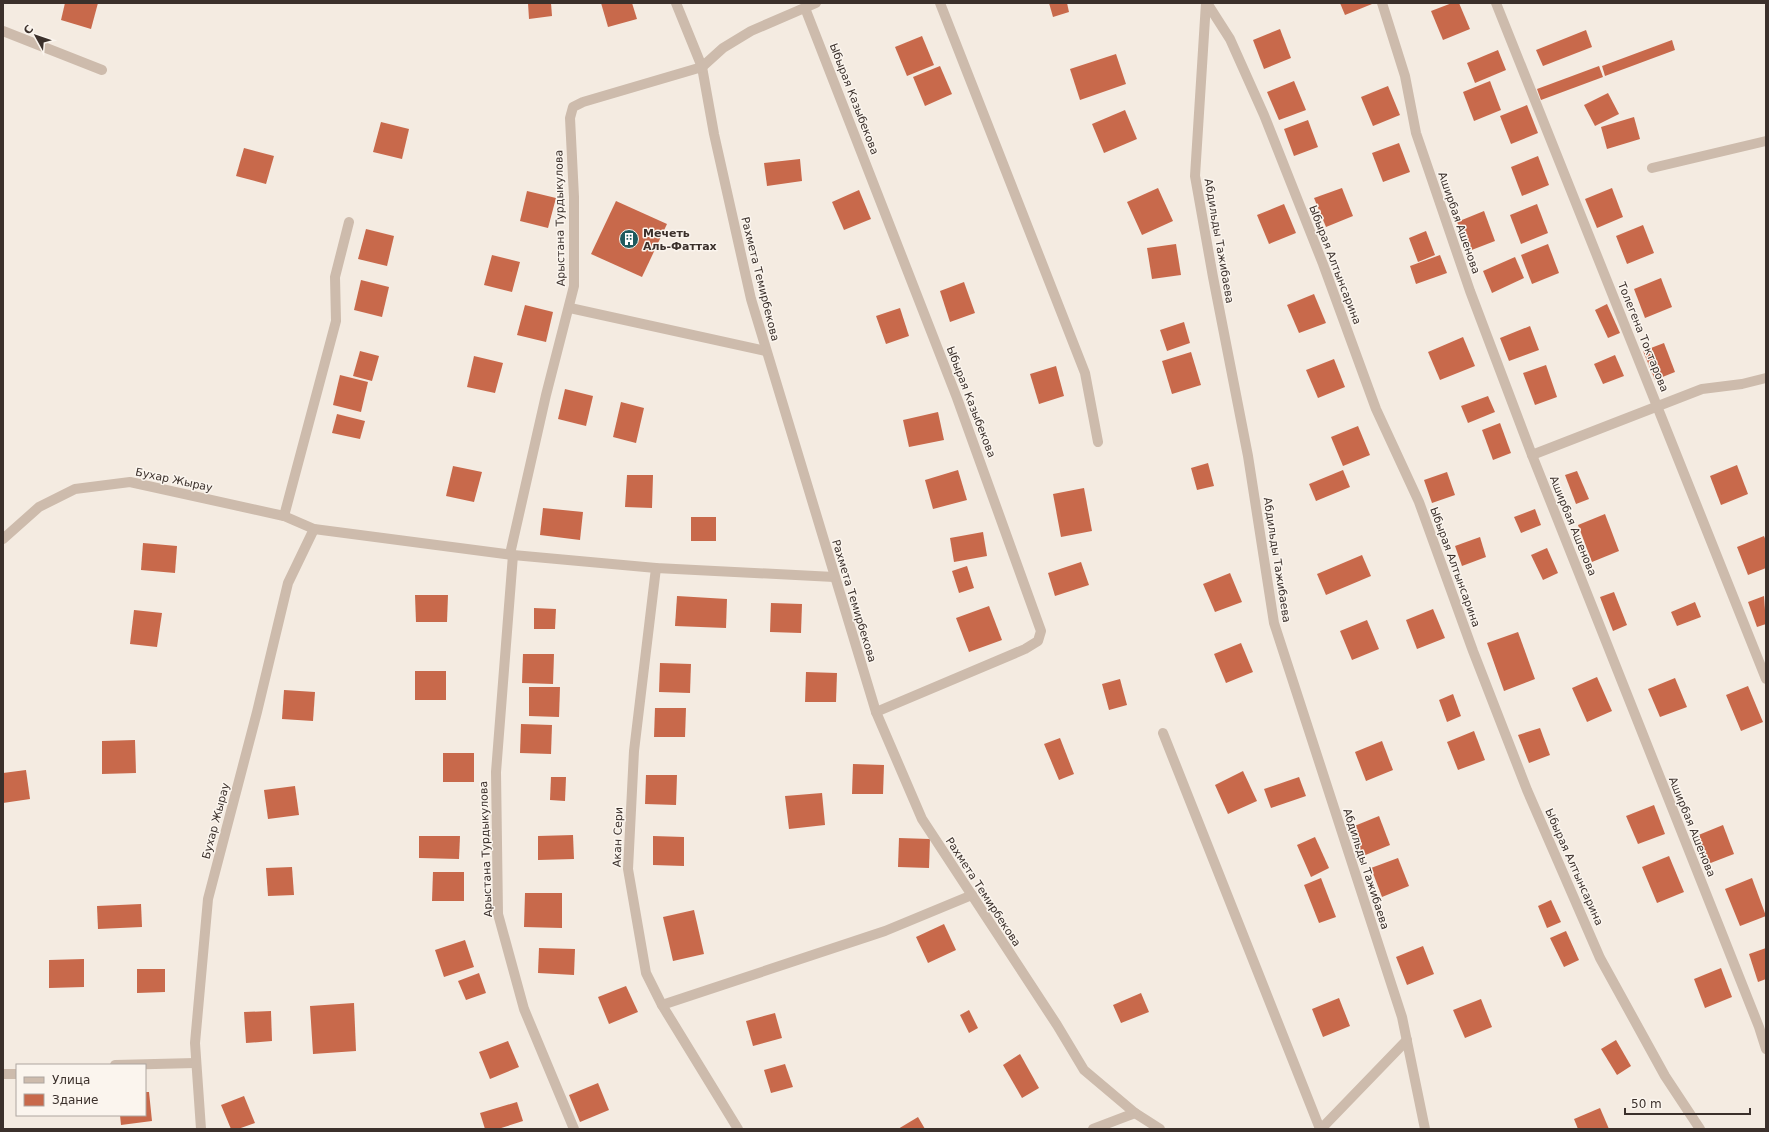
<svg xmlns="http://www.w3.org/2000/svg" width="1769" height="1132" viewBox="0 0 1769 1132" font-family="'DejaVu Sans',sans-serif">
<rect width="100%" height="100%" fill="#f4ebe1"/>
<g fill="#c8694b">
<polygon points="65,3 98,3 91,29 61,20"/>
<polygon points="528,3 551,3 552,16 529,19"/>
<polygon points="601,3 632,3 637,19 608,27"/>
<polygon points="1049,3 1067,3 1069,12 1053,17"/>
<polygon points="1340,3 1372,3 1372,4 1345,15"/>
<polygon points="1452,3 1459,3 1470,29 1443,40 1431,11"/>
<polygon points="1280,29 1291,58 1264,69 1253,40"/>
<polygon points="1586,30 1592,47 1543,66 1536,50"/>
<polygon points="922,36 934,65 907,76 895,47"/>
<polygon points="1672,40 1675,50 1605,76 1602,66"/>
<polygon points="1498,50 1506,70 1475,83 1467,63"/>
<polygon points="1116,54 1126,84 1080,100 1070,69"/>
<polygon points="940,66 952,94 925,106 913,77"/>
<polygon points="1599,66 1603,77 1541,100 1537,89"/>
<polygon points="1294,81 1306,110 1279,120 1267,92"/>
<polygon points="1490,81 1501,110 1474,121 1463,92"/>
<polygon points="1388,86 1400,115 1373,126 1361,97"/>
<polygon points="1608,93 1619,114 1595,126 1584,105"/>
<polygon points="1527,105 1538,133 1511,144 1500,116"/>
<polygon points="1125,110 1137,139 1104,153 1092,124"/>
<polygon points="1634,117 1640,139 1607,149 1601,127"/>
<polygon points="1308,120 1318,147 1294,156 1284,129"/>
<polygon points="381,122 409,129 402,159 373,152"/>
<polygon points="1399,143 1410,172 1383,182 1372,153"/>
<polygon points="244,148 274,156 266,184 236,176"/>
<polygon points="1538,156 1549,185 1522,196 1511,167"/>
<polygon points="800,159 802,181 767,186 764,163"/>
<polygon points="1158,188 1173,221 1142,235 1127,202"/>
<polygon points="1342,188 1353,216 1326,227 1314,198"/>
<polygon points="1612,188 1623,217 1597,228 1585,199"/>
<polygon points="859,190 871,219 844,230 832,202"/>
<polygon points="527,191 556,198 548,228 520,221"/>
<polygon points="616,201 667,224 642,277 591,254"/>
<polygon points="1284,204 1296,233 1269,244 1257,215"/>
<polygon points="1537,204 1548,233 1521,244 1510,215"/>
<polygon points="1484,211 1495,241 1469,251 1457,222"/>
<polygon points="1643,225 1654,253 1627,264 1616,236"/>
<polygon points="366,229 394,236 387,266 358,259"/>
<polygon points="1426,231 1435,255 1418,262 1409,238"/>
<polygon points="1176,244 1181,275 1152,279 1147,248"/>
<polygon points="1548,244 1559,273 1532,284 1521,255"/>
<polygon points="492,255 520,262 512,292 484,285"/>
<polygon points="1440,255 1447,273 1416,284 1410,266"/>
<polygon points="1515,257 1524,278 1492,293 1483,271"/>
<polygon points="1661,278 1672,307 1645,318 1634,289"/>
<polygon points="361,280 389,287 382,317 354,310"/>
<polygon points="964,282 975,313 950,322 940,291"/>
<polygon points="1314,294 1326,323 1299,333 1287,305"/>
<polygon points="1607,304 1620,333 1608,338 1595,310"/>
<polygon points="525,305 553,312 546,342 517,335"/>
<polygon points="900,308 909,336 886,344 876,316"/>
<polygon points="1184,322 1190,343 1167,351 1160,330"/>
<polygon points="1530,326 1539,350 1509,361 1500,338"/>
<polygon points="1463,337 1475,366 1440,380 1428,352"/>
<polygon points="1664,343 1675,372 1655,380 1643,351"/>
<polygon points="360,351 379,356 372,381 353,376"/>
<polygon points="1191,352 1201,385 1172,394 1162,361"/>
<polygon points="1615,355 1624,376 1603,384 1594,364"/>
<polygon points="474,356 503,363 495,393 467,387"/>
<polygon points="1334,359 1345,387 1318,398 1306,370"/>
<polygon points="1546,365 1557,397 1535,405 1523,373"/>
<polygon points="1056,366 1064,396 1039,404 1030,374"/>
<polygon points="340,375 368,382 361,412 333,405"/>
<polygon points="565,389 593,396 586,426 558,419"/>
<polygon points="1488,396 1495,412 1468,423 1461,406"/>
<polygon points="621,402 644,408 636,443 613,437"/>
<polygon points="938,412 944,440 909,447 903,420"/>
<polygon points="337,414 365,421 360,439 332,433"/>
<polygon points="1500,423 1511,453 1493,460 1482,430"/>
<polygon points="1358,426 1370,455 1343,466 1331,437"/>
<polygon points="1208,463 1214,486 1197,490 1191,468"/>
<polygon points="1737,465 1748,494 1721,505 1710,476"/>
<polygon points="453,466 482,472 474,502 446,496"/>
<polygon points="958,470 967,500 933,509 925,480"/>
<polygon points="1343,470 1350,487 1316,501 1309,484"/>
<polygon points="1577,471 1589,499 1576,504 1565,475"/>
<polygon points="1447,472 1455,495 1432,503 1424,480"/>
<polygon points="627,475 653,475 652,508 625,507"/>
<polygon points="1084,488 1092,531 1061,537 1053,494"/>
<polygon points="543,508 583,512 580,540 540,535"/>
<polygon points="1535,509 1541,525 1521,533 1514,517"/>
<polygon points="1605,514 1619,551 1592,562 1578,525"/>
<rect x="691" y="517" width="25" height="24"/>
<polygon points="983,532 987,556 954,562 950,538"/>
<polygon points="1764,536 1766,541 1766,568 1748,575 1737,547"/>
<polygon points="1480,537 1486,557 1462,566 1455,546"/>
<polygon points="143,543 177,546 175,573 141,570"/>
<polygon points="1547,548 1558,573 1543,580 1531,555"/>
<polygon points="1362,555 1371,576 1326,595 1317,574"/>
<polygon points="1081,562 1089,585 1055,596 1048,573"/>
<polygon points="967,566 974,588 959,593 952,571"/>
<polygon points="1230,573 1242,602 1215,612 1203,584"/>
<polygon points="1614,592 1627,625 1613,631 1600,597"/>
<polygon points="415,595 448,595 447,622 416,622"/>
<polygon points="677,596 727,599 726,628 675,626"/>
<polygon points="1764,596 1766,624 1757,627 1748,602"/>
<polygon points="1695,602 1701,617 1677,626 1671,612"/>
<polygon points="771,603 802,604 801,633 770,632"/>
<polygon points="989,606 1002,640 969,652 956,618"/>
<polygon points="534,608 556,609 555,629 534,629"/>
<polygon points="1433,609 1445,638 1417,649 1406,620"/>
<polygon points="134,610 162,613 157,647 130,644"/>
<polygon points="1367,620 1379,649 1352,660 1340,631"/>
<polygon points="1518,632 1535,679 1504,691 1487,643"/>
<polygon points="1241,643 1253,672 1226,683 1214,654"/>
<polygon points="523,654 554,654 553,684 522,683"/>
<polygon points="660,663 691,664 690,693 659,692"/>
<rect x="415" y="671" width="31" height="29"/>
<polygon points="806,672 837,673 836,702 805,702"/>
<polygon points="1597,677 1612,711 1587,722 1572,688"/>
<polygon points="1675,678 1687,707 1660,717 1648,689"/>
<polygon points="1120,679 1127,705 1109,710 1102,684"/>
<polygon points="1748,686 1763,722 1741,731 1726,695"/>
<polygon points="529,687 560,687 559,717 529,716"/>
<polygon points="284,690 315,692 313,721 282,719"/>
<polygon points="1453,694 1461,716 1447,722 1439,700"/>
<polygon points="655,708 686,708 685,737 654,737"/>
<polygon points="521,724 552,725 551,754 520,753"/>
<polygon points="1540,728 1550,755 1529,763 1518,735"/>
<polygon points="1474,731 1485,760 1458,770 1447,742"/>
<polygon points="1060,738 1074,774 1059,780 1044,744"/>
<polygon points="135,740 136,773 102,774 102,741"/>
<polygon points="1382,741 1393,770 1366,781 1355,752"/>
<rect x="443" y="753" width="31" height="29"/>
<polygon points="853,764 884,765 883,794 852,794"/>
<polygon points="26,770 30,799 3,803 3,773"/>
<polygon points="1243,771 1257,801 1228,814 1215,785"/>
<polygon points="646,775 677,775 676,805 645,804"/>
<polygon points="551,777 566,777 565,801 550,800"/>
<polygon points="1299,777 1306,796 1271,808 1264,789"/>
<polygon points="295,786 299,815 268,819 264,790"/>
<polygon points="822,793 825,825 789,829 785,796"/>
<polygon points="1654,805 1665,834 1638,844 1626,816"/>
<polygon points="1379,816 1390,845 1363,856 1352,827"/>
<polygon points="1723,825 1734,854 1708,864 1696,836"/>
<polygon points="573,835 574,859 538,860 538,836"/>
<polygon points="419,836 460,836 459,859 419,858"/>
<polygon points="653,836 684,837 684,866 653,865"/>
<polygon points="1315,837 1329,868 1311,877 1297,845"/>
<polygon points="899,838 930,839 929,868 898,867"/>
<polygon points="1669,856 1684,892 1657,903 1642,867"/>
<polygon points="1398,858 1409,886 1382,897 1371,868"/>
<polygon points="292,867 294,895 268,896 266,868"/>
<polygon points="433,872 464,872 464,901 432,901"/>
<polygon points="1321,878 1336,917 1319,923 1304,885"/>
<polygon points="1752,878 1766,916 1740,926 1725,889"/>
<polygon points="525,893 562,893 562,928 524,927"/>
<polygon points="1551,900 1561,922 1547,928 1538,906"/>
<polygon points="141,904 142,927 98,929 97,906"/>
<polygon points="694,910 704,954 673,961 663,917"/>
<polygon points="944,924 956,950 928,963 916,937"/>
<polygon points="1566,931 1579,960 1564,967 1550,938"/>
<polygon points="465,940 474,967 444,977 435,950"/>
<polygon points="1423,946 1434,974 1407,985 1396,957"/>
<polygon points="539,948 575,949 574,975 538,973"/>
<polygon points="1766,948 1766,979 1758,982 1749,954"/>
<polygon points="84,959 84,987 49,988 49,960"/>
<polygon points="1721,968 1732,997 1705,1008 1694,979"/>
<polygon points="137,969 165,969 165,992 137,993"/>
<polygon points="479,973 486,993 466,1000 458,981"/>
<polygon points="626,986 638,1012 609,1024 598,997"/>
<polygon points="1141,993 1149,1012 1121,1023 1113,1005"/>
<polygon points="1339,998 1350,1026 1323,1037 1312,1009"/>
<polygon points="1481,999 1492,1027 1465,1038 1453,1010"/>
<polygon points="354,1003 356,1051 313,1054 310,1006"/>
<polygon points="969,1010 978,1028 969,1033 960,1015"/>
<polygon points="271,1011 272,1041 246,1043 244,1012"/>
<polygon points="775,1013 782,1038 753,1046 746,1021"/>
<polygon points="1616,1040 1631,1066 1617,1075 1601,1049"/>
<polygon points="508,1041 519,1067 490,1079 479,1052"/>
<polygon points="1020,1054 1039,1088 1022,1098 1003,1065"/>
<polygon points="785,1064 793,1087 771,1093 764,1070"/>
<polygon points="598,1083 609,1110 580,1122 569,1095"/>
<polygon points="145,1092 149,1092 152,1121 121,1125 120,1115 145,1115"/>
<polygon points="244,1096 255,1123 238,1129 231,1129 221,1105"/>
<polygon points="517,1102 523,1121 498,1129 485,1129 480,1113"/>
<polygon points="1600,1108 1609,1129 1578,1129 1574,1119"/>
<polygon points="918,1117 925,1129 898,1129"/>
</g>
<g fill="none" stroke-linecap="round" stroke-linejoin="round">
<g stroke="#cdbbac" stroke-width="10">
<polyline points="676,3 702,67 714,134 751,299 876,712 922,819 1057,1025 1084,1070 1135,1113 1160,1129"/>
<polyline points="940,3 1085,373 1098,442"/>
<polyline points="1206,3 1195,176 1213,277 1248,456 1274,623 1402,1017 1425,1129"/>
<polyline points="1207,3 1230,39 1264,115 1323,264 1376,409 1419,502 1473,651 1527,790 1600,958 1665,1076 1700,1129"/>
<polyline points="1382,3 1405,76 1416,133 1470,291 1532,455 1759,1027 1766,1049"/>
<polyline points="1496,3 1766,679"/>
<polyline points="805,8 957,398 1041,631 1038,641 1025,649 876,712"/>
<polyline points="3,31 102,70"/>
<polyline points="1652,168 1766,141"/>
<polyline points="570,308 766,351"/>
<polyline points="1532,455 1702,389 1742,384 1766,378"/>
<polyline points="284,516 336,321 335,277 349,222"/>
<polyline points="3,539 39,507 75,489 130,482 284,516 314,529 513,555 656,568 834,577"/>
<polyline points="510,554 546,395 574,286 574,197 570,118 573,107 583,102 702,67 723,48 751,31 816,3"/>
<polyline points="513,555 496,772 498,914 524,1009 574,1129"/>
<polyline points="656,568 634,751 628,869 646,973 662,1005 738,1129"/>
<polyline points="1163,733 1320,1129"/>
<polyline points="662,1005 885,931 972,895"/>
<polyline points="115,1065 195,1063"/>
<polyline points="3,1074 17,1074"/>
<polyline points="201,1129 195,1043 208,899 257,712 288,583 314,529"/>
<polyline points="1093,1129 1135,1113"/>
<polyline points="1321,1129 1407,1040"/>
</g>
</g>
<defs>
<g id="building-disc" transform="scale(1)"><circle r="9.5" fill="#1f5a5e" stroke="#fbf5ee"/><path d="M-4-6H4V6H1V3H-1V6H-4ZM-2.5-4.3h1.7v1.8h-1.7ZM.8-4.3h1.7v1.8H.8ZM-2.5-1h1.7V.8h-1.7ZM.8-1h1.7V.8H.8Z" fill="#fff"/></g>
</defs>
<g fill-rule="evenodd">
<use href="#building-disc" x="629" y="239"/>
</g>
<g text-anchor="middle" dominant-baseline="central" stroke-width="3" stroke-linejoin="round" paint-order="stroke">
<g font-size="11" fill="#3b302b" stroke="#fbf5ee">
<text transform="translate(854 99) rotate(69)">Ыбырая Казыбекова</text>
<text transform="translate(560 218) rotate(-91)">Арыстана Турдыкулова</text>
<text transform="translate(1459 223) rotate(71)">Аширбая Ашенова</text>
<text transform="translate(1219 241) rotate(80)">Абдильды Тажибаева</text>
<text transform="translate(1335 265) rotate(69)">Ыбырая Алтынсарина</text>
<text transform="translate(760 279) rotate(76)">Рахмета Темирбекова</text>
<text transform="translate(1643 337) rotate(68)">Толегена Токтарова</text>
<text transform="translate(971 402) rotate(69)">Ыбырая Казыбекова</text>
<text transform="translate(174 480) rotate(12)">Бухар Жырау</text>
<text transform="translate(1573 526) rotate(68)">Аширбая Ашенова</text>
<text transform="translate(1277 560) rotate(81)">Абдильды Тажибаева</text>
<text transform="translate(1455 567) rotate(70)">Ыбырая Алтынсарина</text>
<text transform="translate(854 601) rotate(73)">Рахмета Темирбекова</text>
<text transform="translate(216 821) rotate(-75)">Бухар Жырау</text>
<text transform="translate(1692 827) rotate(68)">Аширбая Ашенова</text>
<text transform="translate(618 837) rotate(-88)">Акан Сери</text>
<text transform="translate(486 849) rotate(-92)">Арыстана Турдыкулова</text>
<text transform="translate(1574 867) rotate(66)">Ыбырая Алтынсарина</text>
<text transform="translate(1366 869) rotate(72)">Абдильды Тажибаева</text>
<text transform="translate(983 892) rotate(57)">Рахмета Темирбекова</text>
</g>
<g font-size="11" font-weight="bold" fill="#3b302b" stroke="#fbf5ee" text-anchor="start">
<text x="643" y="233">Мечеть<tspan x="643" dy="13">Аль-Фаттах</tspan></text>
</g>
</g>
<rect width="1769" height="1132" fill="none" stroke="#3b302b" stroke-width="8"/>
<rect x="16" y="1064" width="130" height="52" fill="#fbf5ee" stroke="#aea6a0"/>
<rect x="24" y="1077" width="20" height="6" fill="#cdbbac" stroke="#aea6a0"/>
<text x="52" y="1084" font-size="12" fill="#3b302b">Улица</text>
<rect x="24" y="1094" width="20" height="12" fill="#c8694b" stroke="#aea6a0"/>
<text x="52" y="1104" font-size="12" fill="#3b302b">Здание</text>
<g transform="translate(36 36) rotate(310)" stroke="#fbf5ee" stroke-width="3" paint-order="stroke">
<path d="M0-3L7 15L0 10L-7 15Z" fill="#3b302b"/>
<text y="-6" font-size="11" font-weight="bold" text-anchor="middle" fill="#3b302b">С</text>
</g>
<path d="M1625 1108v6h125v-6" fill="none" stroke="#3b302b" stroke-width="2"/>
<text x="1631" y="1108" font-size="12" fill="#3b302b" stroke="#fbf5ee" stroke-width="3" paint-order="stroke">50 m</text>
</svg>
